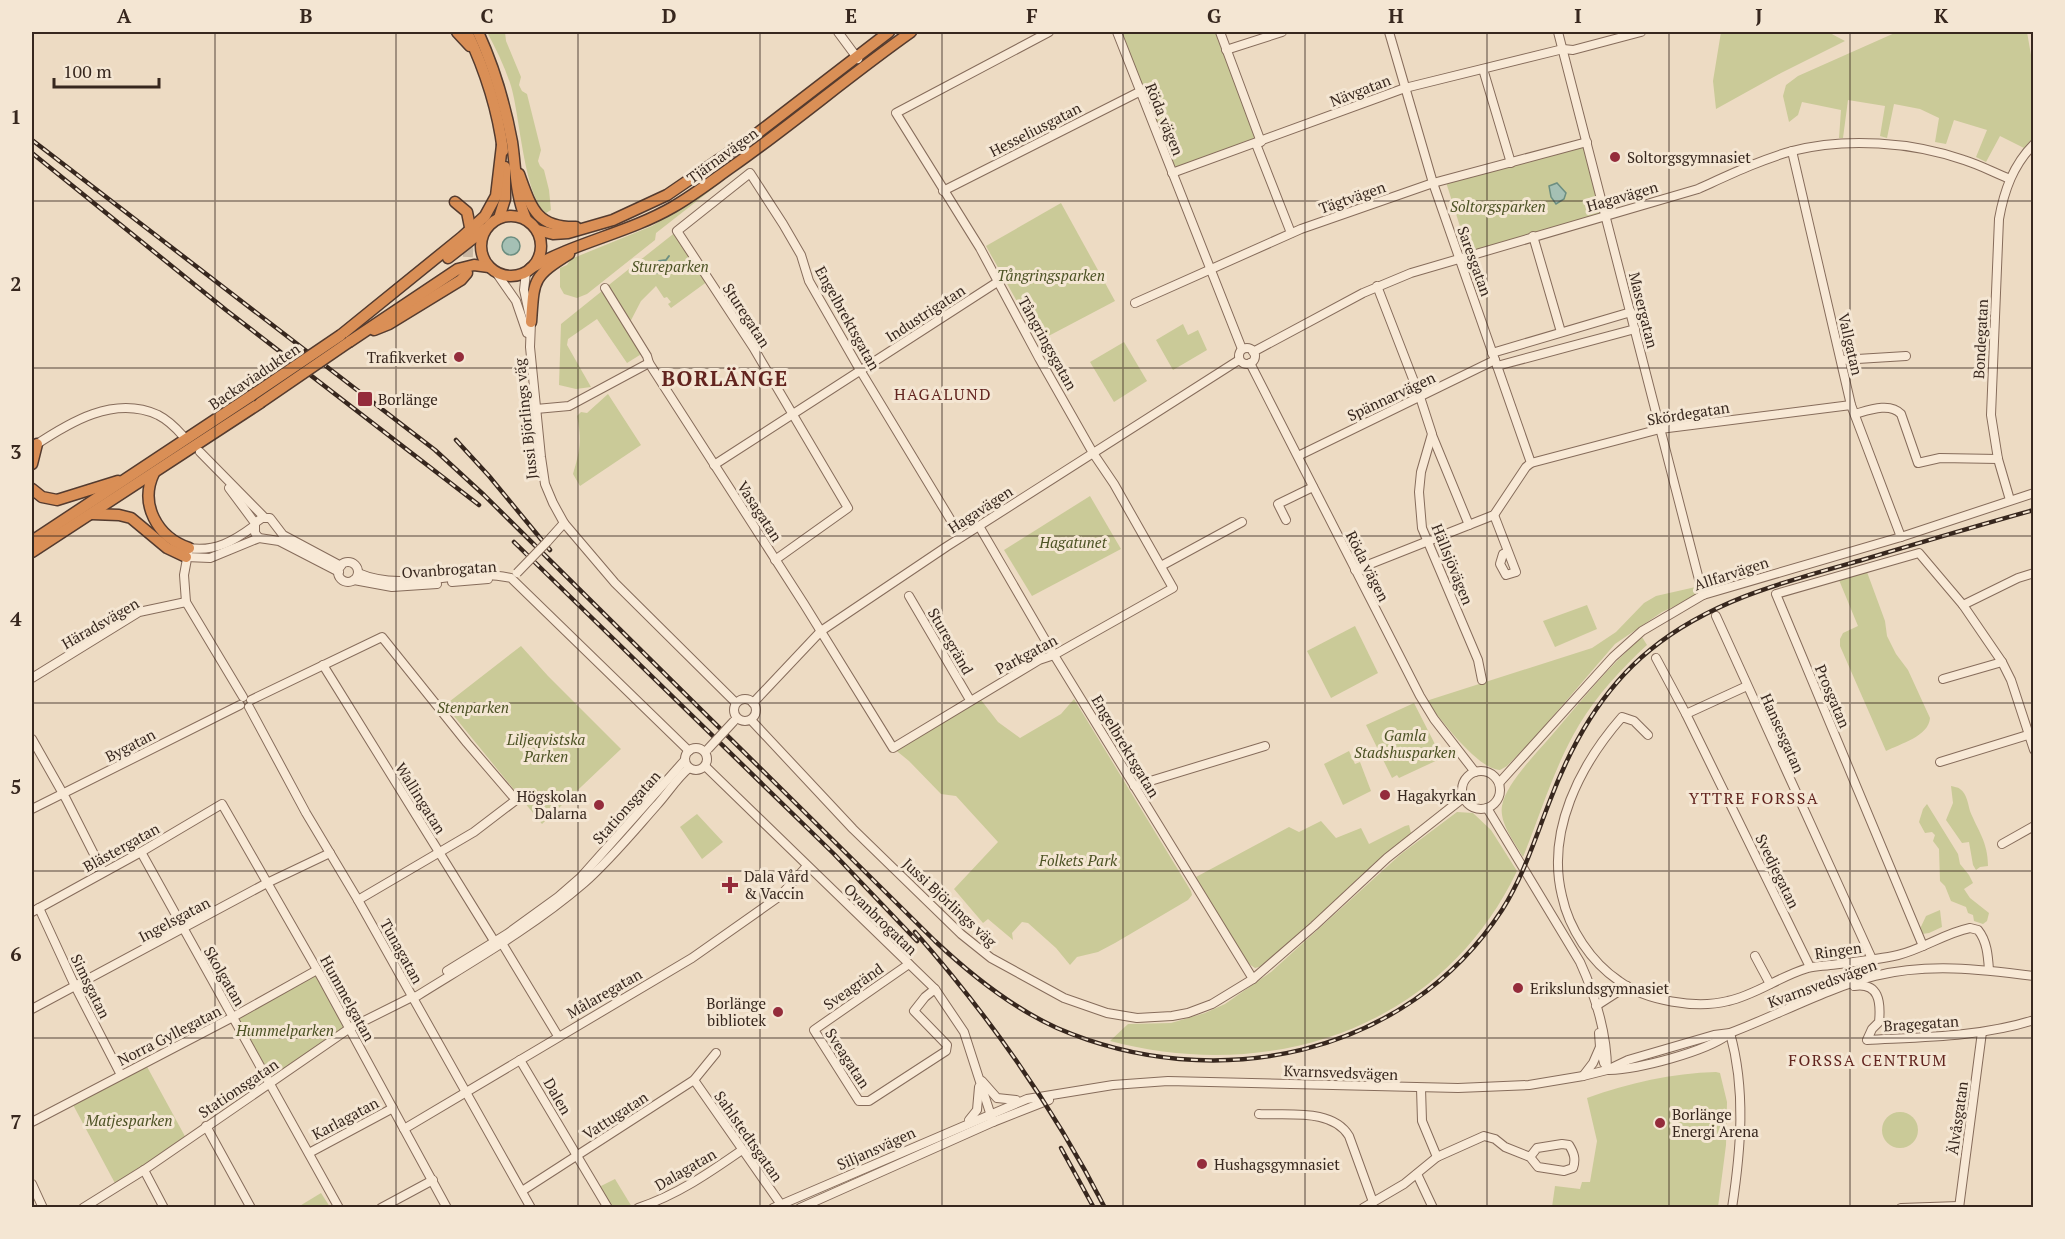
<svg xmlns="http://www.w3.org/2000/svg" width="2065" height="1239" viewBox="0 0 2065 1239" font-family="'PT Serif',serif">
<rect width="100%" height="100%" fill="#eddbc3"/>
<g fill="#caca98">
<path d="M487,32h18l1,9 15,36 -2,8 3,6 5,3 14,56 -3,11 2,5 4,4 5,20 2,20 -5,3c-22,-17 -26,-97 -35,-127 -6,-19 -15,-37 -24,-54z"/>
<polygon points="1117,32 1220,32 1261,142 1172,173"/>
<polygon points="1721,32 1828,32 1845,41 1781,73 1716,109 1713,81"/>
<polygon points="1897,32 2027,32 2031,55 2033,55 2033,138 2024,148 2000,136 1986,162 1976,157 1987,130 1954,120 1946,144 1935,142 1939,118 1920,109 1894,104 1887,138 1880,136 1885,106 1848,100 1843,138 1839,138 1841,110 1802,102 1798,115 1789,122 1783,96 1786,85 1798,76"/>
<polygon points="1587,142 1607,214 1469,255 1445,179"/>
<polygon points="743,165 656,233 655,240 587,294 577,298 564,294 560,287 560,268 567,265 571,259 652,226 701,195"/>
<polygon points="1061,203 1115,301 1039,341 986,246"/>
<polygon points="677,231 708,281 671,308 668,304 671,302 667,297 664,298 656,286 641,301 628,326 605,288"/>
<polygon points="602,291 605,292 643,353 627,363 597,319 568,339 567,345 591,387 576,389 559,385 561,324"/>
<polygon points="1183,324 1188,335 1198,330 1207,350 1173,370 1156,340"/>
<polygon points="1124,342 1147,381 1114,402 1090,362"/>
<path d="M608,394l33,51 -61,41 -7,-12c7,-23 9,-34 4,-58l4,-4 6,1z"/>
<polygon points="1090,496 1121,549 1032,596 1004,550"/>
<path d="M1867,572l18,49 2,15 9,18 12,16 22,48c-1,18 -30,26 -44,33l-46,-105v-7l3,-6 15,-7 -19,-46z"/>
<path d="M1700,586l-1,9 -37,17 -47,32 -80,93 -28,29 -7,4c-23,-1 -59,-51 -74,-69l166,-53 24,-16 28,-29 12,-7z"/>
<polygon points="1587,605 1597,629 1555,647 1543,621"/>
<polygon points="1355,626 1378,673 1331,698 1307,651"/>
<path d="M1642,637l5,8c-26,24 -50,50 -68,80 -25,42 -38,88 -56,132 -8,-14 -24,-34 -21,-51 4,-23 35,-53 50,-71 29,-34 57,-69 90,-98z"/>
<polygon points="521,646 548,676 621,749 542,824 445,705"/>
<polygon points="978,696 998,722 1020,738 1061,714 1074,699 1191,891 1192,895 1188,900 1115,943 1098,952 1077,957 1070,965 1056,948 1028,923 1022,922 1012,933 1013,940 988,919 983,923 954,889 998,842 956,796 941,794 909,761 893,748"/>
<polygon points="1414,703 1442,758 1399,778 1397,775 1392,778 1366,725"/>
<polygon points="1349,751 1355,764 1360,762 1371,791 1343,805 1324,764"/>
<path d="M1951,786c3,1 7,1 9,3 7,5 8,15 10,22 8,20 18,31 18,55l-8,1 -4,3 -3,-5 -4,-23 -7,1 -16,-23 7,-17z"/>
<polygon points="1927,804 1958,854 1960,864 1969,875 1973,883 1964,889 1970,898 1989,913 1987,921 1983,924 1974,921 1973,915 1968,913 1966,907 1951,901 1945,886 1940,881 1939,849 1933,841 1935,835 1932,832 1925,833 1919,822 1923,809"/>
<path d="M1457,812l16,1 18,17 26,41c-75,157 -245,213 -407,170l18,-17 43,-1 34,-10 20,-9 46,-32 130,-118z"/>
<polygon points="697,814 723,842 702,859 680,827"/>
<polygon points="1321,821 1336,838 1361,828 1369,844 1405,826 1409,825 1411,833 1270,964 1255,968 1246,962 1196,877 1289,827 1299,832"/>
<polygon points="1940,910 1942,927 1929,933 1922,934 1919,931 1926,916"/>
<polygon points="317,970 350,1028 270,1084 233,1017"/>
<polygon points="145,1063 187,1140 117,1187 71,1101"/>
<path d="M1716,1072l4,1 7,29 -1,43 -8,62h-166l3,-21 25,3 2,-7h8l7,-41 -10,-43c42,-15 85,-25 129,-26z"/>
<circle cx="1900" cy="1130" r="18"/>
<polygon points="615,1179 632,1207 609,1207 597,1188"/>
<polygon points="321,1193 330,1207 298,1207"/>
</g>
<g fill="#a5c0b4" stroke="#6c8e81" stroke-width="1.5">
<polygon points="1557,183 1566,193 1564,199 1556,204 1551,197 1549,186"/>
<circle cx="511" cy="246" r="9"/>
</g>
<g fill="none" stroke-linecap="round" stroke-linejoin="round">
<polyline stroke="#6c8e81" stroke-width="2" points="657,273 659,261 666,260 669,256"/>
<polyline stroke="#c9b7a2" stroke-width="10" stroke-dasharray="10 5" stroke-linecap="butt" points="467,272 469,234"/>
<g stroke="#866c5b" stroke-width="10">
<g id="minor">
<polyline points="838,32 858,59"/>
<polyline points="1117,32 1242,349"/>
<polyline points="1220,32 1261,142"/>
<polyline points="1389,32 1433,183 1531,463"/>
<polyline points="1558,32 1703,595"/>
<polyline points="1226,50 1282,32"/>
<polyline points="1483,69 1511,163"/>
<polyline points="1256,144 1291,233"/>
<polyline points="1792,151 1851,405 1901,537"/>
<polyline points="1172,173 1405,88 1563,49 1573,50 1641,32"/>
<polyline points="943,191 1139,92"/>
<polyline points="1533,236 1561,332"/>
<polyline points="495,271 516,301 527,333"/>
<polyline points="526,272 524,290 531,322 530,347 541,457 545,484 553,503 564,523 615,583 736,703"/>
<polyline points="1377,286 1420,397 1432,434 1421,472 1419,492 1422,528 1478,660 1482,680"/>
<polyline points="605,288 647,356 649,363 804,604 893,748 1039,660 1054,655 1173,588 1114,484 1093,453 1039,358 980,248 896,113 1049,32"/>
<polyline points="1135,303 1301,229 1433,183 1587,142"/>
<circle cx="1247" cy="356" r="8"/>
<path d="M1253,352l110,-59 48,-20 287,-84c31,-14 62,-29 94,-38 54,-14 120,-9 172,9 16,5 31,13 46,19"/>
<polyline points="1492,353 1631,312"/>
<polyline points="1841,360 1906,356"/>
<polyline points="1250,363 1420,696 1434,719 1475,772"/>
<polyline points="1497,366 1635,329"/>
<polyline points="536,409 569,406 649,363"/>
<path d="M1855,414c14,-4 35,-12 46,0l17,49 22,-5 58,1"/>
<polyline points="1432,435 1469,525"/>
<path d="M34,446c36,-24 80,-51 124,-31 10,5 18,13 25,21"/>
<polyline points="200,452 264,517"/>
<polyline points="1298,456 1495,360"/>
<polyline points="714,465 999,281"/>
<polyline points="229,488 255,523"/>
<path d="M2010,500l-12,-41 -7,-44 8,-196c5,-28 14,-54 35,-75"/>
<polyline points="1494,515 1516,572 1506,575 1500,564 1503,554 1508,552"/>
<polyline points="1286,520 1278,504 1313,487"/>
<polyline points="979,526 1054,655 1253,979"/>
<polyline points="259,538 255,533 255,523 262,518 270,518 283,535 341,566"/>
<polyline points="547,542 564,523"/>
<polyline points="186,557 210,558 259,538 279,541 339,572"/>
<polyline points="775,560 848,508 753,347 677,231 750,173 783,224 801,255 809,281 860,370 961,537"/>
<circle cx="348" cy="572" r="10"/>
<polyline points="1161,566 1242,522"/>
<polyline points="1355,570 1494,515 1526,467 1531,463 1660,429 1851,405"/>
<path d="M358,573c49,21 103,-7 153,5l178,173"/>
<polyline points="354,580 392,587 437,584"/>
<polyline points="452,582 488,579"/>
<polyline points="909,596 970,700"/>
<polyline points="1963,605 2018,578 2034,573"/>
<polyline points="1716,616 1872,959"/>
<polyline points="1656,658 1686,714 1810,967"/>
<polyline points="323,665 496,944"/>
<polyline points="32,678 139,612 186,602"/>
<polyline points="1943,679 2002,662"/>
<path d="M243,697l-57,-95 -2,-27 5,-27c26,4 45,-7 65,-22"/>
<circle cx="745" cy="710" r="11"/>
<polyline points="251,700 382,637 467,743 516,800 474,832 358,900"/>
<polyline points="753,703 821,631 946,547 1239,360"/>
<polyline points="249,707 306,813 358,900 531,1208"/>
<polyline points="1686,714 1747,686"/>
<polyline points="751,720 853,829 961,934 991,958 1064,998 1107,1013 1137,1018 1172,1016 1188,1013 1212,1004 1253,979 1314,926 1387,858 1463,798"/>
<path d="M1648,735l-14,-14 -12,-4c-42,48 -76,114 -60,179 7,33 29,66 57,85 27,20 77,28 109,20 28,-6 52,-25 80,-33 7,-2 15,-2 22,-3 23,-3 46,-5 68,-10 25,-6 47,-22 72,-27l8,2c9,11 10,26 11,40"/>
<polyline points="32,739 66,799 103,872"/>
<circle cx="696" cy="759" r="11"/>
<polyline points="1940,762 2034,733"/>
<polyline points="705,766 935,989 964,1032 993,1122"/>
<circle cx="1481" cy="790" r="19"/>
<polyline points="1500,782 1613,657 1642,631 1703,595 1901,537 2034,493"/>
<polyline points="1134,786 1265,746"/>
<path d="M1487,808l93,154c15,33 27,71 27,108"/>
<polyline points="32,809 240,705"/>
<polyline points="2002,844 2034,826"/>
<polyline points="141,852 339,1208"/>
<polyline points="39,908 75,986 121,1075"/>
<polyline points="32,912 141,852 222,804 323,980 447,1208"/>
<polyline points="500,940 558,1036"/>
<polyline points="1923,946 1776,594 1919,553 1963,605 2002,662 2011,680 2034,750"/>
<polyline points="1755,956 1770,984"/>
<polyline points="909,964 814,1030 859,1101 869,1101 946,1051 947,1045 914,1011 925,997 935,989"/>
<polyline points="447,971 507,934 558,897 581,877 685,760"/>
<path d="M1854,986c25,-4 27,16 25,36l-7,7 -5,11c56,-3 113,-3 167,-20"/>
<polyline points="1596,1006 1627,986"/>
<polyline points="32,1009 267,883 330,853"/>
<polyline points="1599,1033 1600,1047 1604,1063"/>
<path d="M1730,1033c16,57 11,116 2,175"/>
<polyline points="520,1060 608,1208"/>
<path d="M1609,1070c30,-1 96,-18 120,-36"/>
<polyline points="1583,1076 1593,1063 1600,1047"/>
<polyline points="694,1080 782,1206"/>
<polyline points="982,1081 997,1098 1016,1100"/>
<polyline points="1421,1088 1422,1121 1437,1157"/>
<path d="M1259,1114c29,2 73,-6 90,22l24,66"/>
<polyline points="969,1120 977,1110 979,1087"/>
<polyline points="32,1122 233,1017 317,970"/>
<polyline points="206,1126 251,1208"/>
<polyline points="404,1129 692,958 780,896 807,866"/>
<polyline points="309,1153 393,1108"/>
<polyline points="144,1170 164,1208"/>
<polyline points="1417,1174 1433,1208"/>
<polyline points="32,1184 43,1208"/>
<polyline points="522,1191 694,1080 716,1053"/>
<path d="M83,1208l61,-38 206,-142 62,-31 5,-1c56,-35 116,-69 167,-113 26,-23 49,-51 72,-77 12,-13 20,-27 33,-38"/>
<polyline points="381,1208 433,1180"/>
<path d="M638,1208c39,-13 71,-35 104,-58"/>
<path d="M773,1208l254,-109 86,-14 55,-4 290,7 71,-3 54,-9 24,-6 21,-10 86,-25 16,-2c48,-18 95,-44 145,-57 52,-13 105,-7 159,0"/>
<polyline points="800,1208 993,1122 1049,1100"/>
<path d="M1363,1208l41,-24 33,-27 47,-21 11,3 10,8 25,10 8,10 26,4 9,-3c3,-9 1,-15 -4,-23l-7,-1 -25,4 -7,9"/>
<polyline points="1901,1208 1959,1206"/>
<polyline points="1959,1208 1982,1032"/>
</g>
</g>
<g stroke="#543b2f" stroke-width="13">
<g id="highway">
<polyline points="457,32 470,46"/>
<path d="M467,32c18,38 31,78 36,119"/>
<path d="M478,32c16,35 27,72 34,110 4,27 3,52 14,77"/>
<path d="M519,174c12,33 17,54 57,53"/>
<polyline points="455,202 467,212 470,227"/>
<circle cx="511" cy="246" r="30"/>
<polyline points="499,218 505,199 505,167"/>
<polyline points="537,230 553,234 568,233 613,220 667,195 759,132 889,32"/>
<polyline points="448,258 485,229"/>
<path d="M531,268c45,-26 97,-35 142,-61 21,-12 40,-27 60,-41 61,-43 117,-91 178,-134"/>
<path d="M531,322c3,-42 1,-45 38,-68"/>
<polyline points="374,330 389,324 461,280 467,273"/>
<polyline points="341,335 462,237 485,216 496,196 502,145"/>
<polyline points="349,342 458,269 474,265 489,267"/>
<polyline points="32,464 37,444"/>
<path d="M154,473c-15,31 3,64 35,75"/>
<polyline points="32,489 42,497 57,500 118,481"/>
<polyline points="92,514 119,515 131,518 167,548 186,557"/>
<polyline points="32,541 251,396"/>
<polyline points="32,552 260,403"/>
</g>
</g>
<use href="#minor" stroke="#f8e9d6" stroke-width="8"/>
<use href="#highway" stroke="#da8f56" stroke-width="10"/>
<g stroke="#37271e" stroke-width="4.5">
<g id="rail">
<path d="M32,140l403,310 49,45 451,446c36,34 76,66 122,87 157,68 349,29 445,-118 21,-33 33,-71 47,-107 22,-58 52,-113 101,-153 61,-50 137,-69 212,-90 57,-17 114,-34 172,-50"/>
<polyline points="32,153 226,310 479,505"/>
<polyline points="456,440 489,476 550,550"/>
<polyline points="514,542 834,854 917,941"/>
<path d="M915,932c74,84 139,176 190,276"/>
<polyline points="1061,1148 1094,1208"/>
</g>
</g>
<use href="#rail" stroke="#f4e6d3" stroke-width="2" stroke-dasharray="7" stroke-linecap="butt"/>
<g stroke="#866c5b" stroke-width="10" stroke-linecap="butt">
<g id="minor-bridge">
<polyline points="517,573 547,542"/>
<polyline points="708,749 734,721"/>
</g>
</g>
<g stroke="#543b2f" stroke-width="13" stroke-linecap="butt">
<g id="highway-bridge">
<polyline points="251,396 341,335"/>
<polyline points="260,403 349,342"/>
</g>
</g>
<use href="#minor-bridge" stroke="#f8e9d6" stroke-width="8"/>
<use href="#highway-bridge" stroke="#da8f56" stroke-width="10"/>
</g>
<path fill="none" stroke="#37271e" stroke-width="1.5" stroke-opacity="0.55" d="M215,32v1176M396,32v1176M578,32v1176M760,32v1176M942,32v1176M1123,32v1176M1305,32v1176M1487,32v1176M1669,32v1176M1850,32v1176M32,201h2002M32,368h2002M32,536h2002M32,703h2002M32,871h2002M32,1038h2002"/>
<g fill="#942c3b" stroke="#f4e6d3" stroke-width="2">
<circle cx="1615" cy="157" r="6"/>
<circle cx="459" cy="357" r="6"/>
<rect x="357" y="391" width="16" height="16" rx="3"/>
<circle cx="1385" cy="795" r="6"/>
<circle cx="599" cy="805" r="6"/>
<path d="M727 876h6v6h6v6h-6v6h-6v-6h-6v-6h6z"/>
<circle cx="1518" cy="988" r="6"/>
<circle cx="778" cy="1012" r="6"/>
<circle cx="1660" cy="1123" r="6"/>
<circle cx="1202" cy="1164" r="6"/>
</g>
<g text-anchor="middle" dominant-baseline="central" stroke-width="6" stroke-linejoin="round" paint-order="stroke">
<g font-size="15" fill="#37271e" stroke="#f4e6d3">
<text transform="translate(1360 90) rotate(-21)">Nävgatan</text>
<text transform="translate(1165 119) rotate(68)">Röda vägen</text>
<text transform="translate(1035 129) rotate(-27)">Hesseliusgatan</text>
<text transform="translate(722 155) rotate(-36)">Tjärnavägen</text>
<text transform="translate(1622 196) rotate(-16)">Hagavägen</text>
<text transform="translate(1352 197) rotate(-19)">Tägtvägen</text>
<text transform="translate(1475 261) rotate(70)">Saresgatan</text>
<text transform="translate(1644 310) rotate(76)">Masergatan</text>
<text transform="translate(925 313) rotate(-33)">Industrigatan</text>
<text transform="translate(747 315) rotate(57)">Sturegatan</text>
<text transform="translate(848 318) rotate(61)">Engelbrektsgatan</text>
<text transform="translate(1980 339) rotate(-87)">Bondegatan</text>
<text transform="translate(1048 343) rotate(61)">Tångringsgatan</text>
<text transform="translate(1851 344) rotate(77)">Vallgatan</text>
<text transform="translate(254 376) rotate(-34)">Backaviadukten</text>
<text transform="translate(1391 396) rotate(-25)">Spännarvägen</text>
<text transform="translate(1688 413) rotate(-9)">Skördegatan</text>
<text transform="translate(525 419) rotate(-96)">Jussi Björlings väg</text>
<text transform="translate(980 509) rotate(-33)">Hagavägen</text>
<text transform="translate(760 511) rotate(57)">Vasagatan</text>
<text transform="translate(1453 564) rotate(68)">Hällsjövägen</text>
<text transform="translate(1368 566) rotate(63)">Röda vägen</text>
<text transform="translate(449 569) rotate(-4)">Ovanbrogatan</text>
<text transform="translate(1731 573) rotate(-18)">Allfarvägen</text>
<text transform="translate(100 623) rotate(-30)">Häradsvägen</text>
<text transform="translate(951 641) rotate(60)">Sturegränd</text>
<text transform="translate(1026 654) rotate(-28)">Parkgatan</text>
<text transform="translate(1833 696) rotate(67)">Prosgatan</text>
<text transform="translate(1783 733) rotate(66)">Hansesgatan</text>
<text transform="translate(130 745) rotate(-27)">Bygatan</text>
<text transform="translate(1126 746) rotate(59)">Engelbrektsgatan</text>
<text transform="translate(421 798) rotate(58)">Wallingatan</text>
<text transform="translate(626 807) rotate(-48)">Stationsgatan</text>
<text transform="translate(121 847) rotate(-29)">Blästergatan</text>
<text transform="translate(1778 871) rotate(64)">Svedjegatan</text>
<text transform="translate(950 902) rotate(43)">Jussi Björlings väg</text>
<text transform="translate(174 919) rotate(-28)">Ingelsgatan</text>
<text transform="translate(881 919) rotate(44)">Ovanbrogatan</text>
<text transform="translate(1838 950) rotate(-8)">Ringen</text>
<text transform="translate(402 951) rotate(61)">Tunagatan</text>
<text transform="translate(225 976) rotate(60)">Skolgatan</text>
<text transform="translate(1822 983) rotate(-20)">Kvarnsvedsvägen</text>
<text transform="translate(91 986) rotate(64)">Simsgatan</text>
<text transform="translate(853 986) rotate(-35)">Sveagränd</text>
<text transform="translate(604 993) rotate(-30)">Målaregatan</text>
<text transform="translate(348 998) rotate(61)">Hummelgatan</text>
<text transform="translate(1921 1023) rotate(-4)">Bragegatan</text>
<text transform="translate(169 1035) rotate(-27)">Norra Gyllegatan</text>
<text transform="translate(848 1058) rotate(57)">Sveagatan</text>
<text transform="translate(1341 1072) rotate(2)">Kvarnsvedsvägen</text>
<text transform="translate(238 1088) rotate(-34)">Stationsgatan</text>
<text transform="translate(558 1096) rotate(60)">Dalen</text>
<text transform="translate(615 1115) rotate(-33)">Vattugatan</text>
<text transform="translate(345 1118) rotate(-28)">Karlagatan</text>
<text transform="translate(1957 1118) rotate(-82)">Älvåsgatan</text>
<text transform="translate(749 1136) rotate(55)">Sahlstedtsgatan</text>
<text transform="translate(876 1148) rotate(-24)">Siljansvägen</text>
<text transform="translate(685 1169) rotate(-30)">Dalagatan</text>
</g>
<g font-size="15" fill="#37271e" stroke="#f4e6d3" text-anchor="start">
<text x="1627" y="157">Soltorgsgymnasiet</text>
<text x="447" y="357" text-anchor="end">Trafikverket</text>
<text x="378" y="399">Borlänge</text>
<text x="1397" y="795">Hagakyrkan</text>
<text x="587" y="796" text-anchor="end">Högskolan<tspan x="587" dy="17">Dalarna</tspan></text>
<text x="744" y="876">Dala Vård<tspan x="744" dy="17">&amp; Vaccin</tspan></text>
<text x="1530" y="988">Erikslundsgymnasiet</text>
<text x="766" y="1003" text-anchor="end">Borlänge<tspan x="766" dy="17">bibliotek</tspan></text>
<text x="1672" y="1114">Borlänge<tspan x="1672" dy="17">Energi Arena</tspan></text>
<text x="1214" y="1164">Hushagsgymnasiet</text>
</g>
<g font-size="15" font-style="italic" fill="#4d5325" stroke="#f4e6d3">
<text x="1498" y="206">Soltorgsparken</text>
<text x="670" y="266">Stureparken</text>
<text x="1051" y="275">Tångringsparken</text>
<text x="1073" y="542">Hagatunet</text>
<text x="473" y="707">Stenparken</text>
<text x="1405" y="735">Gamla<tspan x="1405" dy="17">Stadshusparken</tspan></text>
<text x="546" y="739">Liljeqvistska<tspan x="546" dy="17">Parken</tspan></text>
<text x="1078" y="860">Folkets Park</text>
<text x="285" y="1030">Hummelparken</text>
<text x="129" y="1120">Matjesparken</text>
</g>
<g font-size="16" letter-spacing="1.5" fill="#62241f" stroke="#f4e6d3">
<text x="943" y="394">HAGALUND</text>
<text x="1754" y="798">YTTRE FORSSA</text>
<text x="1868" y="1060">FORSSA CENTRUM</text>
</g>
<g font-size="21" font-weight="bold" letter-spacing="1.5" fill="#62241f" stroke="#f4e6d3">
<text x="725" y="378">BORLÄNGE</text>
</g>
</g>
<rect width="2065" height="1239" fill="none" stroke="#f4e6d3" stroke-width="66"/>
<path d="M54 78v9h105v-9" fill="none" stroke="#37271e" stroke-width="3"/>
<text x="63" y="78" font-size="18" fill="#37271e" stroke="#f4e6d3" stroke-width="4.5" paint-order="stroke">100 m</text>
<rect x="33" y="33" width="1999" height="1173" fill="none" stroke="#37271e" stroke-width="2"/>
<g font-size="20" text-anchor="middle" font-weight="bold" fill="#37271e">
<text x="124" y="23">A</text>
<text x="306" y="23">B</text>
<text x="487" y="23">C</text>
<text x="669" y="23">D</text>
<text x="851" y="23">E</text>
<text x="1032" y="23">F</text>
<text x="1214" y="23">G</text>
<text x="1396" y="23">H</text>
<text x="1578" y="23">I</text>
<text x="1759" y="23">J</text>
<text x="1941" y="23">K</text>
<text x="16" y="124">1</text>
<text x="16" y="291">2</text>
<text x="16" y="459">3</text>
<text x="16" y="626">4</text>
<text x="16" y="794">5</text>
<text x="16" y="961">6</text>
<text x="16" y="1129">7</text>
</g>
</svg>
